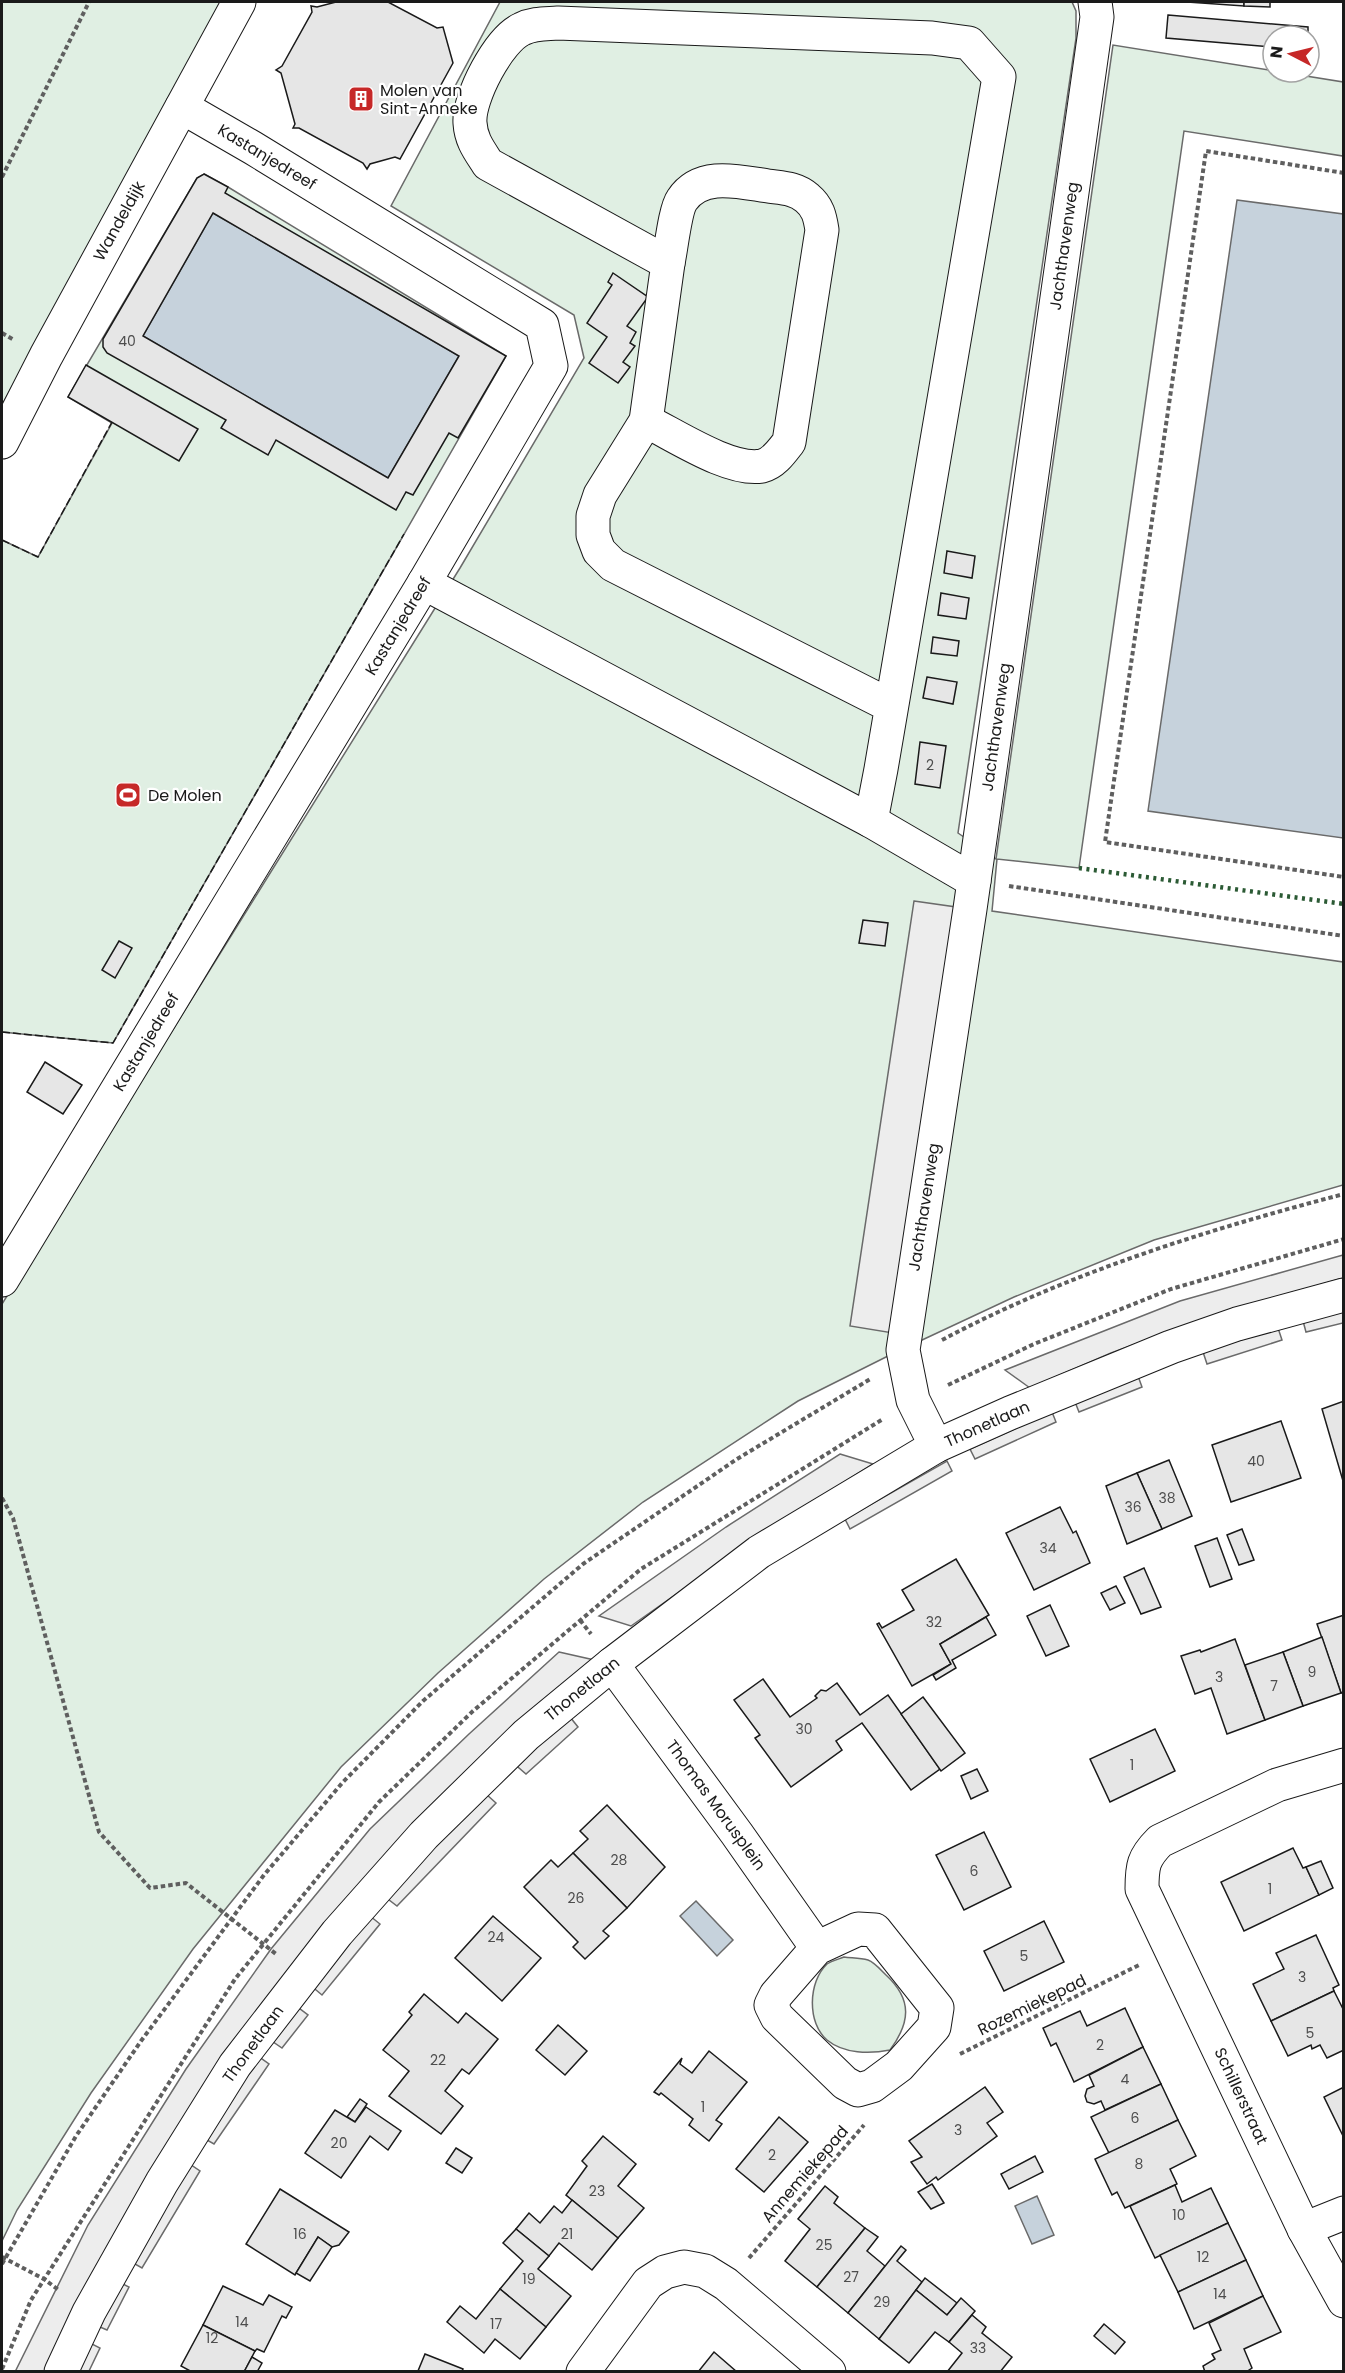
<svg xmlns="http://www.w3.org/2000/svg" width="1345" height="2373" viewBox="0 0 1345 2373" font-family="Poppins,sans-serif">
<rect width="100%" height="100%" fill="#fff"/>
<g fill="#e0efe3" stroke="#6a6a6a" stroke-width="1.5">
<polygon points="2,2 222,2 2,405"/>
<polygon points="500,2 1072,2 1076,11 1076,38 958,833 996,859 1113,45 1343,82 1343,156 1184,131 1079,868 997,859 992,911 1343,962 1343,1185 1154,1240 1014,1297 890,1355 798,1401 643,1502 544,1579 438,1673 341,1767 193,1949 91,2093 17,2210 2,2241 2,1304 460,568 584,358 574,315 391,206"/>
<polygon points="204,174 228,187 506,356 113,1043 2,1032 2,540 38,557 112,423 68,397 197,178"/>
<path d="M844,1957c7,1 16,1 24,3 6,2 13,10 18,15 27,25 24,48 4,75 -20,4 -46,4 -63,-10 -20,-17 -19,-58 0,-76 4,-3 12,-5 17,-7z"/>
</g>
<g fill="#ededed" stroke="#6a6a6a" stroke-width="1.5">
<polygon points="914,901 970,909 905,1335 850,1326"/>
<polygon points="1343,1255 1343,1278 1201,1320 1111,1353 1030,1388 1005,1370 1180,1301"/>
<polygon points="1343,1310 1343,1323 1306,1332 1303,1321"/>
<polygon points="1278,1328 1282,1340 1207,1364 1203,1352"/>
<polygon points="1138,1376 1142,1387 1079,1412 1075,1402"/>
<polygon points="1052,1412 1056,1422 975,1459 970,1449"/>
<polygon points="840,1454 873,1464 760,1535 631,1626 599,1616 726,1527"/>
<polygon points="947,1461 952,1471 850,1529 845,1519"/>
<polygon points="559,1652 612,1664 562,1707 578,1727 526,1774 505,1756 476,1785 496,1803 397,1906 376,1890 360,1908 380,1924 322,1995 303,1979 287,1999 308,2015 282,2048 260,2033 248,2049 269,2064 214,2144 193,2132 178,2156 200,2171 142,2268 121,2256 109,2277 129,2287 107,2330 86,2321 78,2337 100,2348 89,2371 15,2372 88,2225 186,2069 271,1949 370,1829 469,1734"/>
</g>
<g fill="#c6d2dc" stroke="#6a6a6a" stroke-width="1.5">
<polygon points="1237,200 1343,214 1343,838 1148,811"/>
<polygon points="213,213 459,356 388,478 143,336"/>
<polygon points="696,1901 733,1940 717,1956 680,1916"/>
<polygon points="1037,2196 1054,2235 1032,2244 1015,2206"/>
</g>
<g fill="#e6e6e6" stroke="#1a1a1a" stroke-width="1.5" fill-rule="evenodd">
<polygon points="336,2 388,2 437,28 443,27 453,63 400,159 395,157 370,164 367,169 363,163 299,128 293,128 295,124 281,73 276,70 282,66 312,12 311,6 317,7"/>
<polygon points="1187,2 1244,2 1244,6"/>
<polygon points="1244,2 1270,2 1270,7 1244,6"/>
<polygon points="1168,15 1308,27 1308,36 1273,36 1273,47 1166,38"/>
<path d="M204,174l24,13 -3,6 281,163 -48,82 -9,-5 -36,62 -7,-3 -10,18 -120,-70 -8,15 -47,-27 5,-8 -119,-67 -4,-6v-8l94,-161zM213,213l246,143 -71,122 -245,-142z"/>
<polygon points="613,273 648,297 627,326 636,332 630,343 635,346 623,362 630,367 618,383 589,363 607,337 587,323 612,285 608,282"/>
<polygon points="86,365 198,429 179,461 68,397"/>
<polygon points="947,551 975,556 972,578 944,573"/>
<polygon points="941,593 969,598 966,619 938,615"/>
<polygon points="933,637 959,641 957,656 931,653"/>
<polygon points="927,677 957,682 953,704 923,698"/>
<polygon points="920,742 946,746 940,788 915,784"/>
<polygon points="863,920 888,923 885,946 859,943"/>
<polygon points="119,941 132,948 115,978 102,970"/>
<polygon points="45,1062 82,1085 63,1114 27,1092"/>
<polygon points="1344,1401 1344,1481 1343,1481 1322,1409"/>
<polygon points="1281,1421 1301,1478 1231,1502 1212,1445"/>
<polygon points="1169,1460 1192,1516 1162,1529 1137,1473"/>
<polygon points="1137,1473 1162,1529 1127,1544 1106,1486"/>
<polygon points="1060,1507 1073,1533 1076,1531 1090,1563 1034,1590 1006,1533"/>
<polygon points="1242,1529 1254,1560 1239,1565 1227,1535"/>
<polygon points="1217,1538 1232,1579 1210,1587 1195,1546"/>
<polygon points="956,1559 989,1615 940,1644 951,1664 912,1686 877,1624 879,1623 882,1628 914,1610 902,1590"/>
<polygon points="1144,1568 1161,1607 1141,1614 1124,1577"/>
<polygon points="1116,1586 1125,1603 1110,1610 1101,1593"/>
<polygon points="1050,1605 1069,1646 1046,1656 1027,1616"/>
<polygon points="1344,1615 1344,1692 1341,1693 1317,1624"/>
<polygon points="986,1617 996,1635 952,1660 956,1668 936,1680 933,1675 951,1664 940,1644"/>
<polygon points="1322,1637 1341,1693 1303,1706 1283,1652"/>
<polygon points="1235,1639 1265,1720 1227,1734 1211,1688 1195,1694 1181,1656 1200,1650 1201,1652"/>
<polygon points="1283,1652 1303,1706 1265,1720 1245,1665"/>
<polygon points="763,1679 790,1717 817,1698 815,1696 821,1690 826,1691 837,1683 860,1715 888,1695 940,1769 911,1790 862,1723 836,1741 842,1750 791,1787 755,1738 760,1735 734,1700"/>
<polygon points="923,1697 965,1753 941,1771 901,1714"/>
<polygon points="1155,1729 1175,1771 1110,1802 1090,1759"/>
<polygon points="977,1769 988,1791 971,1799 961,1776"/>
<polygon points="607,1805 665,1867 627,1908 573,1853 588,1839 580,1831"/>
<polygon points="984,1832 1011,1887 964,1910 936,1855"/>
<polygon points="1293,1848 1303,1868 1306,1867 1319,1895 1244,1931 1221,1882"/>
<polygon points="573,1853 627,1908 603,1931 609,1936 585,1959 573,1947 578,1942 524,1887 551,1860 558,1867"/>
<polygon points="1321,1861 1333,1888 1319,1895 1306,1867"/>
<polygon points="493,1916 541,1958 502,2001 455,1958"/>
<polygon points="1044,1921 1064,1962 1004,1991 984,1951"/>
<polygon points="1316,1935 1339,1985 1333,1988 1334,1991 1271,2021 1253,1984 1284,1969 1276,1953"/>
<polygon points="1334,1991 1344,2011 1344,2050 1327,2058 1320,2045 1312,2049 1311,2045 1288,2056 1271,2021"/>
<polygon points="424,1994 458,2023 466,2013 498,2039 469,2074 462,2069 445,2091 463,2106 441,2134 389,2096 409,2071 383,2050 412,2015 409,2012"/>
<polygon points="1125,2008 1143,2047 1074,2082 1056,2043 1051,2046 1043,2028 1080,2011 1087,2026"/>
<polygon points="558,2025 587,2051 565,2075 536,2050"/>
<polygon points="1143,2047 1161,2084 1105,2110 1101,2101 1094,2104 1087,2102 1085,2096 1087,2089 1094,2086 1089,2075"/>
<polygon points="709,2051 747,2082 716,2120 722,2124 709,2141 689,2125 693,2119 661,2093 659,2095 654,2092 682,2058 680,2064 692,2073"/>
<polygon points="1161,2084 1178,2120 1109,2153 1091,2117"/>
<polygon points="985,2087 1003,2112 987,2123 997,2136 938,2180 936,2177 927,2184 911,2162 922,2157 909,2141"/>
<polygon points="1344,2087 1344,2138 1324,2097"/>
<polygon points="360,2099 367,2104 355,2122 347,2117"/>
<polygon points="366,2107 401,2131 388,2150 370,2136 341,2178 305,2153 335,2110 355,2122"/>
<polygon points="779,2117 808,2142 764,2192 736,2169"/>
<polygon points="1178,2120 1196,2156 1170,2169 1177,2184 1125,2208 1117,2192 1112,2195 1095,2159"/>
<polygon points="603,2136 636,2164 618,2186 644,2208 618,2238 566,2195 587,2166 582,2161"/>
<polygon points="456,2148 472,2158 462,2173 446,2163"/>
<polygon points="1035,2156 1043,2172 1009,2189 1001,2174"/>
<polygon points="932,2184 944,2203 931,2209 918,2192"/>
<polygon points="1175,2185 1182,2202 1211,2188 1228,2223 1155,2258 1130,2206"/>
<polygon points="825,2186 838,2197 834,2203 865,2228 817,2287 785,2261 810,2229 798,2219"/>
<polygon points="280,2189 349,2232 339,2245 332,2247 318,2237 295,2275 246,2244"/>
<polygon points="572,2200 618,2238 592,2270 559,2243 549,2256 516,2229 529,2213 540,2223 554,2206 562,2213"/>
<polygon points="1228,2223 1246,2260 1178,2292 1160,2255"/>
<polygon points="865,2228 878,2237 867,2251 885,2266 848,2313 817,2287"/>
<polygon points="516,2229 549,2256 538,2269 571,2296 546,2327 500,2289 523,2261 503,2243"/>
<polygon points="318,2237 332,2247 310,2281 296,2273"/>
<polygon points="901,2246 906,2250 897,2261 922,2282 879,2339 848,2313"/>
<polygon points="1246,2260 1263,2296 1194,2329 1178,2292"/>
<polygon points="925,2278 957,2303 947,2315 916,2290"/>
<polygon points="223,2286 263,2305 269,2295 292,2307 286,2318 282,2316 264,2352 257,2349 255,2351 203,2325"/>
<polygon points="500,2289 546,2327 520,2359 495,2339 484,2353 447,2322 460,2306 476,2319"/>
<polygon points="916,2290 947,2315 961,2298 975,2311 949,2342 935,2332 909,2363 879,2339"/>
<polygon points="1263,2296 1281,2332 1244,2349 1252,2368 1246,2372 1205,2372 1203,2366 1215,2359 1212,2354 1221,2350 1209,2323"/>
<polygon points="972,2315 986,2327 982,2333 1012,2357 1000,2372 947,2372 962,2353 949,2342"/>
<polygon points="1104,2324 1125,2342 1115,2354 1094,2336"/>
<polygon points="203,2325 255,2351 244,2372 192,2372 181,2366"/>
<polygon points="714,2352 737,2372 698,2372"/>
<polygon points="425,2354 463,2369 462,2372 420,2372 418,2371"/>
<polygon points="252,2357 262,2363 257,2372 244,2372"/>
</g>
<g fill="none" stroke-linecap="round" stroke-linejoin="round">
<g stroke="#1a1a1a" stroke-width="35">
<g id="minor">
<path d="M646,421c29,14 84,51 116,45 12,-3 20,-15 27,-24l33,-212c-2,-13 -4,-23 -15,-32 -11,-10 -25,-10 -39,-12 -28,-4 -67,-15 -86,14 -7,10 -11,50 -14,63"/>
<polyline points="2,442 46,356 239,2"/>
<polyline points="424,583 871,821 974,881"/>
<path d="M871,821l10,-52 118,-692 -30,-34 -37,-5 -374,-15c-12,1 -24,0 -36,6 -23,10 -54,69 -52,94 1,17 9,27 18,41l180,99 -22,158 -46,74 -7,21v19l6,16 14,14 278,141"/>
<polyline points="2,1280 424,583 551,366 542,325 253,148 182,107"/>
<polyline points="936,1446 913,1400 903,1350 970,909 1097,17 1095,2"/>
<polyline points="612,1664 737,1834 817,1948 776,1995 771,2005 777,2017 845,2083 858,2090 872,2086 899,2066 934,2027 937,2008 875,1930 858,1929 817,1948"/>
<path d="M1344,1765l-67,20 -117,56c-17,17 -18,25 -18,48l162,340 40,72"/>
<polyline points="1304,2229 1344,2213"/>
<polyline points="61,2372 89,2312 162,2182 235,2065 337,1933 424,1835 526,1735 612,1664 759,1552 936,1446 1010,1413 1171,1347 1237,1324 1344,1295"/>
<polyline points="583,2372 648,2283 665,2272 684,2267 705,2271 726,2284 829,2372"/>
</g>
</g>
<g stroke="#5f5f5f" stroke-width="4" stroke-dasharray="4.5 3" stroke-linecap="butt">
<polyline points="1344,173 1206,151 1105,842 1344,877"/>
<polyline points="2,177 89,2"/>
<polyline points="2,333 14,340"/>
<polyline points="1009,886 1344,936"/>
<path d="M942,1340c126,-67 264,-110 402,-146"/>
<polyline points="948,1385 1034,1344 1171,1289 1344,1239"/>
<polyline points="2,1498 13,1518 99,1832 150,1888 186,1883 276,1954"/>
<polyline points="580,1620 591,1634"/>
<polyline points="960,2054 1139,1965"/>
<polyline points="2,2257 44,2279 60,2291"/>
<polyline points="749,2258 864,2125"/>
<polyline points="2,2264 76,2136 141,2041 264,1875 343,1782 423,1701 583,1564 737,1459 872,1378"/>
<polyline points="2,2369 31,2300 235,1979 379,1802 473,1711 641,1569 883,1419"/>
</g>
<use href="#minor" stroke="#fff" stroke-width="33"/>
<polyline stroke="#2b5a34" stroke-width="4.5" stroke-dasharray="3 4.5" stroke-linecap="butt" points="1079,868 1344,904"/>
<g stroke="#1a1a1a" stroke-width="1.5" stroke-dasharray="8 3" stroke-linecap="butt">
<polyline points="2,540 38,557 112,422"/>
<polyline points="2,1032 113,1043 404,534"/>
</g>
</g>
<defs>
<g id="building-square" transform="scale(1.35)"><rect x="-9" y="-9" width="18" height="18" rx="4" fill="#c62828" stroke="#fff"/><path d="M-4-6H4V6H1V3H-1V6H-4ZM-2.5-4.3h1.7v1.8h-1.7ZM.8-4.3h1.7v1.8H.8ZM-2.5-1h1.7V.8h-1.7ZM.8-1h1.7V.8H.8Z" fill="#fff"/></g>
<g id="stadium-square" transform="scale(1.35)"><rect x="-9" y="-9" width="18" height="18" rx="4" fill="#c62828" stroke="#fff"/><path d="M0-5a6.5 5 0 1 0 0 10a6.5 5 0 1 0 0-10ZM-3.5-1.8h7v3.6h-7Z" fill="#fff"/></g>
</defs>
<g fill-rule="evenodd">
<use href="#building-square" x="361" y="99"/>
<use href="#stadium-square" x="128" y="795"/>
</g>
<g text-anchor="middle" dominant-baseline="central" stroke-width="4.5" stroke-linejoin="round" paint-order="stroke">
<g font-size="14" fill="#4d4d4d">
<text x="127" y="341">40</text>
<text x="930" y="765">2</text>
<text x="1256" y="1461">40</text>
<text x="1167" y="1498">38</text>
<text x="1133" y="1507">36</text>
<text x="1048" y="1548">34</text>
<text x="934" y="1622">32</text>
<text x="1312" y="1672">9</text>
<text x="1219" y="1677">3</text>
<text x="1274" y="1686">7</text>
<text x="804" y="1729">30</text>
<text x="1132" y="1765">1</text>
<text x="619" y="1860">28</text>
<text x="974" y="1871">6</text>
<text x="1270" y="1889">1</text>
<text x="576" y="1898">26</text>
<text x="496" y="1937">24</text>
<text x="1024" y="1956">5</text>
<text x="1302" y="1977">3</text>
<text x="1310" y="2033">5</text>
<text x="1100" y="2045">2</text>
<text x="438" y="2060">22</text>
<text x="1125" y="2079">4</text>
<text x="703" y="2107">1</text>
<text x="1135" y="2118">6</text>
<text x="958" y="2130">3</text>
<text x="339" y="2143">20</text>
<text x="772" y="2155">2</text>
<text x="1139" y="2164">8</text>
<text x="597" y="2191">23</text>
<text x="1179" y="2215">10</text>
<text x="300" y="2234">16</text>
<text x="567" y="2234">21</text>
<text x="824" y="2245">25</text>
<text x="1203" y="2257">12</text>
<text x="851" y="2277">27</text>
<text x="529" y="2279">19</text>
<text x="1220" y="2294">14</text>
<text x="882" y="2302">29</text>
<text x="242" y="2322">14</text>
<text x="496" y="2324">17</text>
<text x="212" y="2338">12</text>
<text x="978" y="2348">33</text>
</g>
<g font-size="16" fill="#1a1a1a" stroke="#fff" text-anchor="start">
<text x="380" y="90">Molen van<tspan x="380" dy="18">Sint-Anneke</tspan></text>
<text x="148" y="795">De Molen</text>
</g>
<g font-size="16" fill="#1a1a1a" stroke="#fff">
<text transform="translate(267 157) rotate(31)">Kastanjedreef</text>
<text transform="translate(119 221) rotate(-61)">Wandeldijk</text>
<text transform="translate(1064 246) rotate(-82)">Jachthavenweg</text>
<text transform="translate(398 626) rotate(-59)">Kastanjedreef</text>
<text transform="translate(996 727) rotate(-82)">Jachthavenweg</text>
<text transform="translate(146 1042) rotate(-59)">Kastanjedreef</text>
<text transform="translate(924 1207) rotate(-81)">Jachthavenweg</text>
<text transform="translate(987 1424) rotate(-24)">Thonetlaan</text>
<text transform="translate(582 1689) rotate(-39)">Thonetlaan</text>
<text transform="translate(716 1805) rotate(54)">Thomas Morusplein</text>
<text transform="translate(1032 2005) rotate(-26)">Rozemiekepad</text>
<text transform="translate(253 2044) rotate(-54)">Thonetlaan</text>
<text transform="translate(1241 2096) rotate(65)">Schillerstraat</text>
<text transform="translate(805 2174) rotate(-49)">Annemiekepad</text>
</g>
</g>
<rect width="1345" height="2373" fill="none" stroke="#1a1a1a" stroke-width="6"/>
<g transform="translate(1291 54) rotate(277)"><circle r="28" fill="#ffffff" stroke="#a3a3a3" stroke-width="1.5"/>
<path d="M0-4.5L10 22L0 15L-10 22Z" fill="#c62828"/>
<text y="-9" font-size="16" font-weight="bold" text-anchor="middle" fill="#1a1a1a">N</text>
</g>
</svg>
